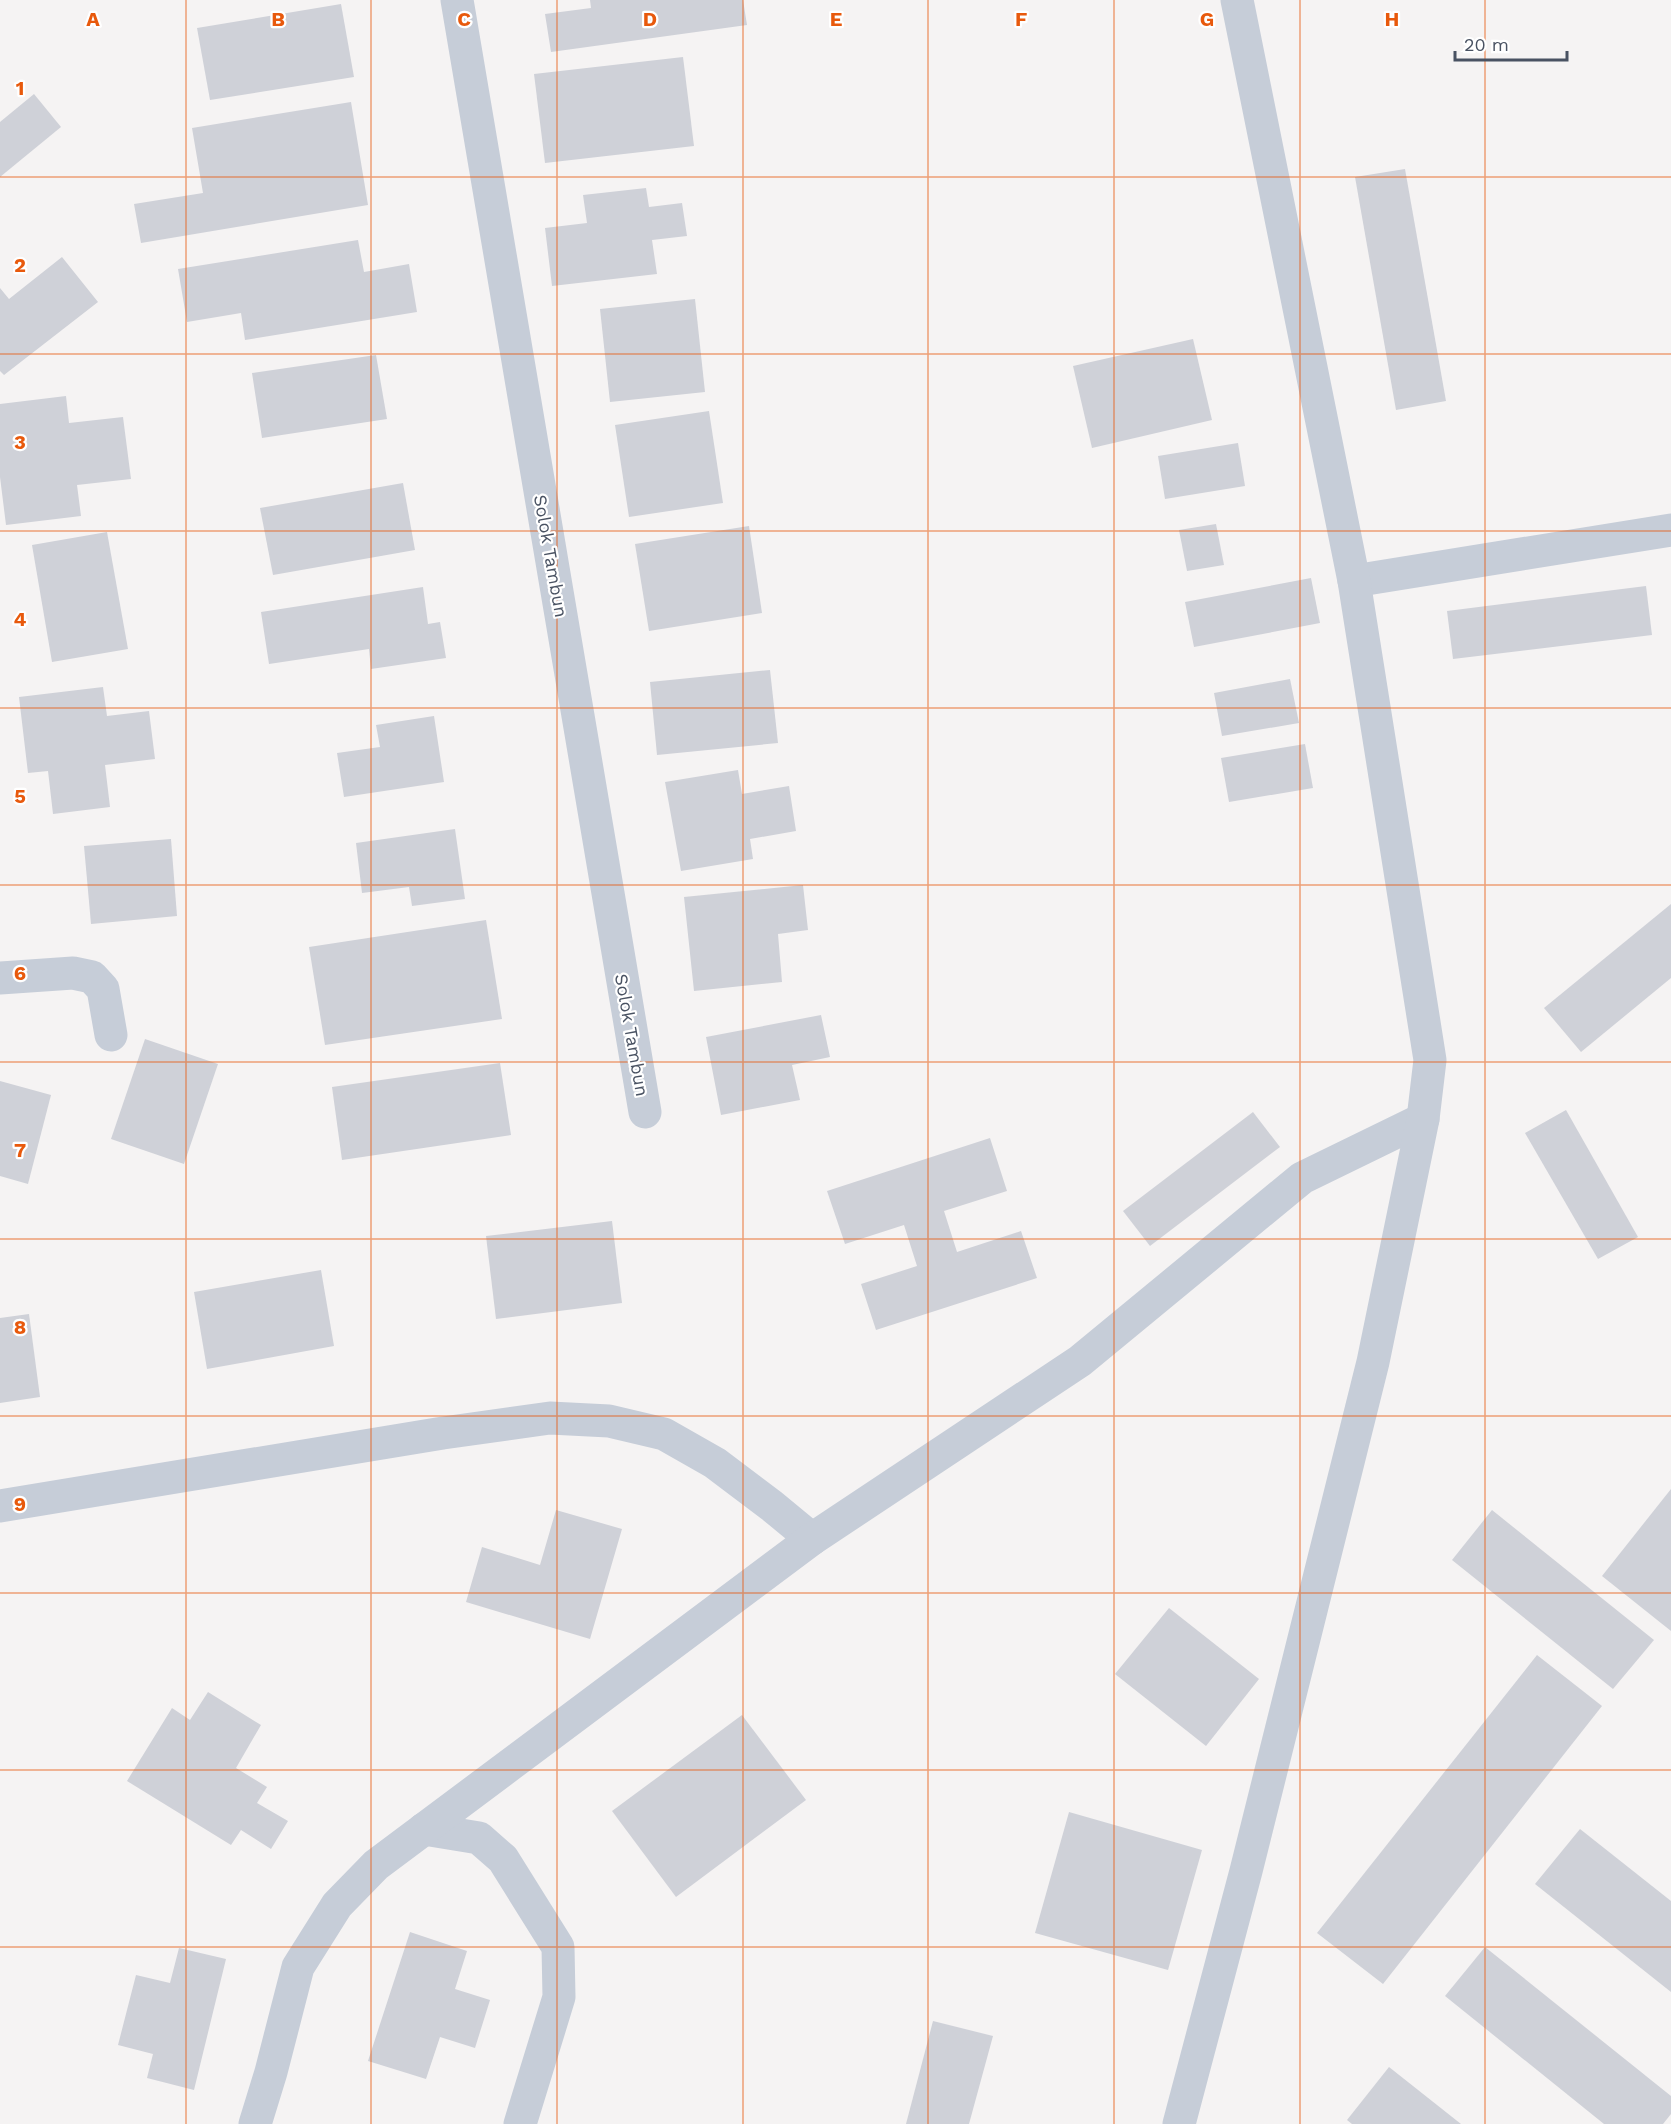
<svg xmlns="http://www.w3.org/2000/svg" width="1671" height="2124" viewBox="0 0 1671 2124" font-family="'Work Sans',sans-serif">
<rect width="100%" height="100%" fill="#f5f3f3"/>
<g fill="#cfd1d8">
<polygon points="590,0 743,0 747,25 551,52 545,14 591,8"/>
<polygon points="341,4 354,77 210,100 197,28"/>
<polygon points="683,57 694,146 545,163 534,74"/>
<polygon points="34,94 61,127 0,177 0,122"/>
<polygon points="351,102 368,205 141,243 134,204 203,193 192,128"/>
<polygon points="1405,169 1446,401 1396,410 1355,177"/>
<polygon points="646,188 649,207 682,203 687,236 652,240 657,274 552,286 545,228 587,223 583,195"/>
<polygon points="358,240 364,272 409,264 417,312 245,340 241,313 187,322 178,269"/>
<polygon points="62,257 98,302 4,375 0,371 0,288 9,299"/>
<polygon points="695,299 705,392 610,402 600,309"/>
<polygon points="1193,339 1212,420 1092,448 1073,366"/>
<polygon points="376,355 387,419 262,438 252,373"/>
<polygon points="66,396 69,423 123,417 131,479 77,485 81,516 6,525 0,477 0,404"/>
<polygon points="709,411 723,503 629,517 615,425"/>
<polygon points="1238,443 1245,486 1165,499 1158,456"/>
<polygon points="403,483 415,550 273,575 260,508"/>
<polygon points="1216,524 1224,565 1187,571 1179,530"/>
<polygon points="749,526 762,613 649,631 635,544"/>
<polygon points="107,532 128,649 52,662 32,545"/>
<polygon points="1311,578 1320,623 1194,647 1185,602"/>
<polygon points="1646,586 1652,635 1453,659 1447,611"/>
<polygon points="423,587 428,624 440,622 446,658 371,669 369,649 269,664 261,612"/>
<polygon points="770,670 778,743 657,755 650,682"/>
<polygon points="1290,679 1299,723 1222,736 1214,693"/>
<polygon points="103,687 107,716 149,711 155,759 105,765 110,807 53,814 48,771 28,773 19,697"/>
<polygon points="434,716 444,782 344,797 337,753 380,747 376,725"/>
<polygon points="1305,744 1313,788 1229,802 1221,758"/>
<polygon points="738,770 742,794 789,786 796,831 750,839 753,859 681,871 665,782"/>
<polygon points="455,829 465,899 412,906 409,887 362,893 356,843"/>
<polygon points="171,839 177,916 91,924 84,846"/>
<polygon points="803,885 808,930 778,934 782,982 694,991 684,897"/>
<polygon points="1671,904 1671,978 1581,1052 1544,1008"/>
<polygon points="486,920 502,1019 325,1045 309,947"/>
<polygon points="821,1015 830,1057 792,1065 800,1100 721,1115 706,1037"/>
<polygon points="145,1039 218,1064 184,1164 111,1139"/>
<polygon points="500,1063 511,1135 342,1160 332,1087"/>
<polygon points="0,1081 51,1095 28,1184 0,1176"/>
<polygon points="1566,1110 1638,1237 1598,1259 1525,1133"/>
<polygon points="1253,1112 1280,1147 1150,1246 1123,1211"/>
<polygon points="990,1138 1007,1191 944,1211 957,1252 1021,1231 1037,1278 876,1330 861,1284 917,1266 904,1225 845,1244 827,1191"/>
<polygon points="612,1221 622,1303 496,1319 486,1236"/>
<polygon points="321,1270 334,1346 207,1369 194,1292"/>
<polygon points="29,1314 40,1397 0,1403 0,1318"/>
<polygon points="1671,1489 1671,1631 1602,1576"/>
<polygon points="556,1510 622,1529 590,1639 466,1602 482,1547 540,1565"/>
<polygon points="1492,1510 1654,1640 1613,1689 1452,1560"/>
<polygon points="1169,1608 1259,1679 1206,1746 1115,1674"/>
<polygon points="1537,1655 1602,1706 1383,1984 1317,1933"/>
<polygon points="208,1692 261,1725 236,1768 267,1787 257,1803 288,1821 271,1849 241,1830 231,1845 127,1781 172,1708 190,1720"/>
<polygon points="742,1715 806,1800 676,1897 612,1811"/>
<polygon points="1069,1812 1202,1850 1168,1970 1035,1933"/>
<polygon points="1580,1829 1671,1901 1671,1992 1535,1884"/>
<polygon points="410,1932 467,1951 455,1989 490,2000 475,2048 440,2037 426,2079 368,2061"/>
<polygon points="1485,1947 1671,2096 1671,2114 1663,2124 1604,2124 1445,1996"/>
<polygon points="179,1948 226,1959 194,2090 147,2078 153,2054 118,2045 136,1975 170,1983"/>
<polygon points="933,2021 993,2036 969,2124 906,2124"/>
<polygon points="1389,2067 1461,2124 1352,2124 1347,2120"/>
</g>
<g fill="none" stroke-linecap="round" stroke-linejoin="round">
<g stroke="#c6cdd8" stroke-width="33">
<polyline points="457,0 645,1112"/>
<polyline points="1354,581 1671,530"/>
<polyline points="0,978 73,973 92,977 103,989 111,1035"/>
<polyline points="0,1506 443,1433 550,1418 609,1421 664,1434 715,1463 772,1506 812,1539"/>
<polyline points="424,1829 479,1838 503,1859 558,1947 559,1997 520,2124"/>
<polyline points="255,2124 271,2072 298,1967 337,1905 376,1865 812,1539 1080,1361 1302,1178 1423,1119"/>
<polyline points="1179,2124 1246,1871 1373,1362 1423,1119 1430,1060 1354,581 1237,0"/>
</g>
</g>
<path fill="none" stroke="#e8590c" stroke-width="1.5" stroke-opacity="0.55" d="M186,0v2124M371,0v2124M557,0v2124M743,0v2124M928,0v2124M1114,0v2124M1300,0v2124M1485,0v2124M0,177h1671M0,354h1671M0,531h1671M0,708h1671M0,885h1671M0,1062h1671M0,1239h1671M0,1416h1671M0,1593h1671M0,1770h1671M0,1947h1671"/>
<g text-anchor="middle" dominant-baseline="central" stroke-width="4.5" stroke-linejoin="round" paint-order="stroke">
<g font-size="18" fill="#495262" stroke="#fff">
<text transform="translate(551 556) rotate(80)">Solok Tambun</text>
<text transform="translate(632 1035) rotate(80)">Solok Tambun</text>
</g>
</g>
<g font-size="20" text-anchor="middle" font-weight="bold" fill="#e8590c" stroke="#fff" stroke-width="4.5" stroke-linejoin="round" paint-order="stroke">
<text x="93" y="26">A</text>
<text x="278" y="26">B</text>
<text x="464" y="26">C</text>
<text x="650" y="26">D</text>
<text x="836" y="26">E</text>
<text x="1021" y="26">F</text>
<text x="1207" y="26">G</text>
<text x="1392" y="26">H</text>
<text x="20" y="95">1</text>
<text x="20" y="272">2</text>
<text x="20" y="449">3</text>
<text x="20" y="626">4</text>
<text x="20" y="803">5</text>
<text x="20" y="980">6</text>
<text x="20" y="1157">7</text>
<text x="20" y="1334">8</text>
<text x="20" y="1511">9</text>
</g>
<path d="M1455 51v9h112v-9" fill="none" stroke="#495262" stroke-width="3"/>
<text x="1464" y="51" font-size="18" fill="#495262" stroke="#ffffff" stroke-width="4.5" paint-order="stroke">20 m</text>
</svg>
